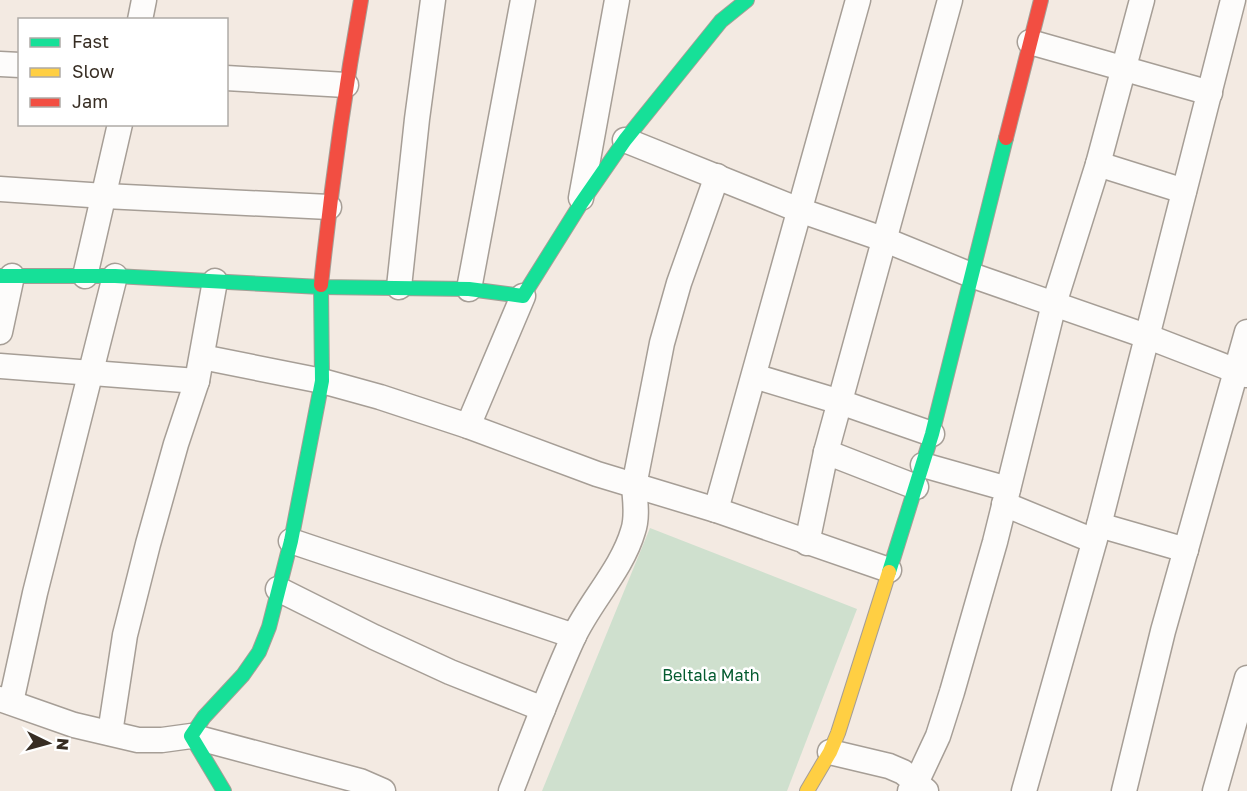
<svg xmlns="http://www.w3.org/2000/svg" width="1247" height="791" viewBox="0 0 1247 791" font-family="'Golos Text',sans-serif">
<rect width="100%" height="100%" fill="#f3eae2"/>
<polygon fill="#cfe0ce" points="650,528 857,609 787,791 542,791"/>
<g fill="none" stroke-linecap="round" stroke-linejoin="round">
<g stroke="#a69e96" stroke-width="27">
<g id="street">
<polyline points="140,20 144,0"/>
<polyline points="1030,42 1210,93"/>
<polyline points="0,64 20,65"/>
<polyline points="226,78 346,85"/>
<polyline points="625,140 799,210 883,239 971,275 1146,336 1247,375"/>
<polyline points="1098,164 1184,191"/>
<polyline points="0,189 105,196 329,207"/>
<polyline points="581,198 617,0"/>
<polyline points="85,276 120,124"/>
<polyline points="399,287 417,119 433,0"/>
<polyline points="469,289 523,0"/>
<polyline points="0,332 12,276"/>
<polyline points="202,357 322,381 380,397 468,426 597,474 716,510 889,570"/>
<polyline points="0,366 197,381"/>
<polyline points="754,376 840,402 932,434"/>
<polyline points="468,426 523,296"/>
<polyline points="826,452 916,487"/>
<polyline points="923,465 1008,489"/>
<polyline points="1004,504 1094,541"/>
<polyline points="716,510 858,0"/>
<polyline points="1099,525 1186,550"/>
<polyline points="291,541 574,636"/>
<polyline points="807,543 826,452 950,0"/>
<polyline points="278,589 374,637 450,672 543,709"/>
<polyline points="0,699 74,725 138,740 162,740 191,736 360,781 383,791"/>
<polyline points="11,702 35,593 115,276"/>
<polyline points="110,733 125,635 148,544 176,444 197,381 215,281"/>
<polyline points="830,752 889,766 903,772 926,791"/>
<path d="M511,791c20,-51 39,-103 62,-153 16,-35 49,-69 60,-107 5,-14 2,-31 1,-45l28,-143 17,-60 38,-107"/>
<polyline points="910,791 916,783 938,736 952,692 995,542 1054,304 1098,164 1142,0"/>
<polyline points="1024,791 1099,525 1233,0"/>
<polyline points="1124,791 1163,631 1247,332"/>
<polyline points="1215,791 1247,678"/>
</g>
</g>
<g stroke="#a69e96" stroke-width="16">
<g id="fast">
<polyline points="0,276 115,276 321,287 469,289 523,296 580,205 625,140 721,21 747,0"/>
<polyline points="889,572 932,434 1006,138"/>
<polyline points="224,791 191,736 204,717 243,675 259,652 269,627 291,541 322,381 321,285"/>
</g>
</g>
<g stroke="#a69e96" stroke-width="16">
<polyline id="slow" points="807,791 830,752 838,733 889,572"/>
</g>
<g stroke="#a69e96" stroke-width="16">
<g id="jam">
<polyline points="1006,138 1041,0"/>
<path d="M321,285c10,-96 23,-190 40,-285"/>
</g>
</g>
<use href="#street" stroke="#fdfcfb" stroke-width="24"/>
<use href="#fast" stroke="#16e098" stroke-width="14"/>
<use href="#slow" stroke="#ffcf43" stroke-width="14"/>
<use href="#jam" stroke="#f24e42" stroke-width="14"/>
</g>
<g text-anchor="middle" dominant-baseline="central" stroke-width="5" stroke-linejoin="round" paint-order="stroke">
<g font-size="16" fill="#045b30" stroke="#fff">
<text x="711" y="675">Beltala Math</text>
</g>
</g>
<rect x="18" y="18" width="210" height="108" fill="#ffffff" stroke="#afaba7" stroke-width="1.5"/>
<rect x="30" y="38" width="30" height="9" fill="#16e098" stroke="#afaba7" stroke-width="1.5"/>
<text x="72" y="48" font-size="18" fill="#372d23">Fast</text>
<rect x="30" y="68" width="30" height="9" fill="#ffcf43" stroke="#afaba7" stroke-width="1.5"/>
<text x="72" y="78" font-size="18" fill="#372d23">Slow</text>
<rect x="30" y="98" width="30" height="9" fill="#f24e42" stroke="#afaba7" stroke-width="1.5"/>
<text x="72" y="108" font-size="18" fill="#372d23">Jam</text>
<g transform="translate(48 743) rotate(95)" stroke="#ffffff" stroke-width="4.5" paint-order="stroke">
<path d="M0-4.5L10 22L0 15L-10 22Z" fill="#372d23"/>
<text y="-9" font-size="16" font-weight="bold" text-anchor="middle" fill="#372d23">N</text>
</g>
</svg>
